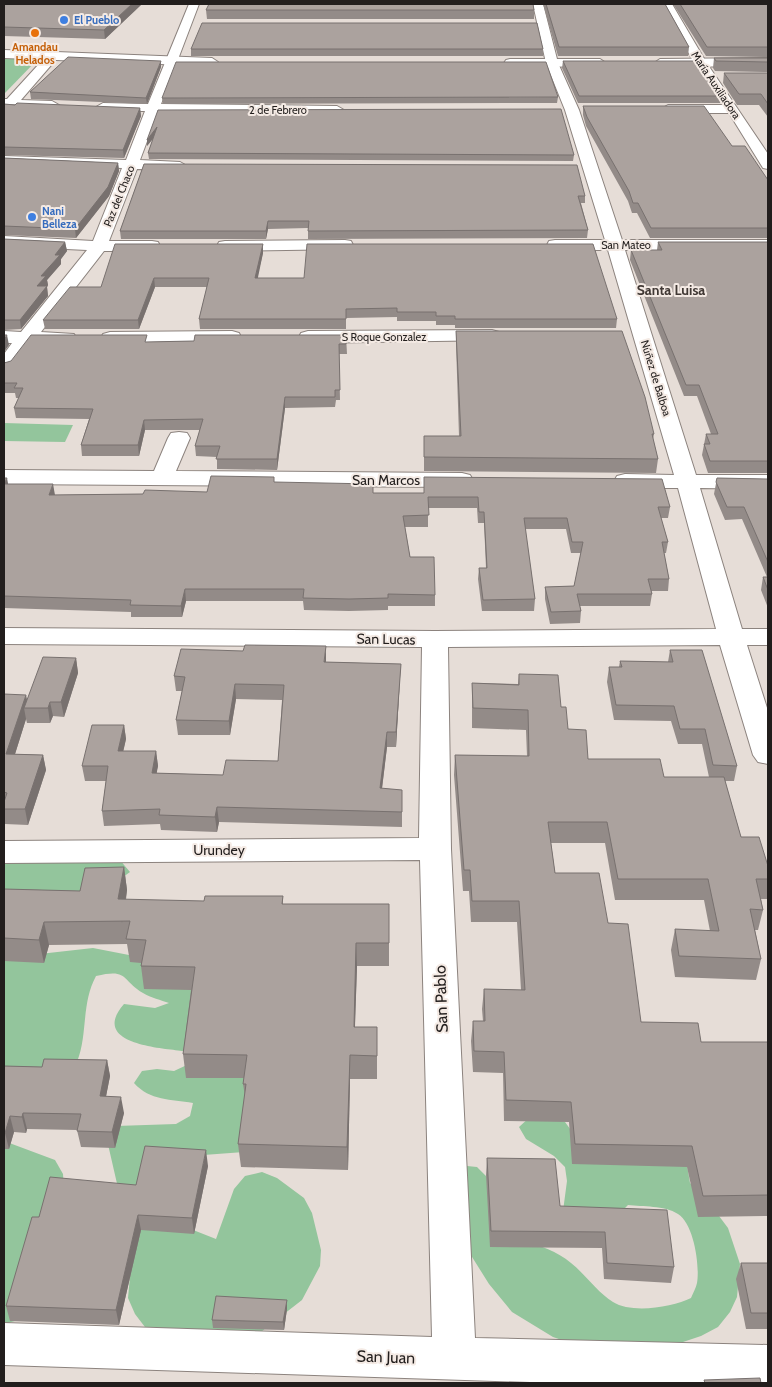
<svg xmlns="http://www.w3.org/2000/svg" width="772" height="1387" viewBox="0 0 772 1387" font-family="Cabin,sans-serif">
<rect width="100%" height="100%" fill="#e6ddd7"/>
<g fill="#93c59c">
<polygon points="4,58 38,59 4,94"/>
<polygon points="4,423 73,425 65,442 4,441"/>
<path d="M4,854l115,5 11,13c-36,28 -83,24 -126,26z"/>
<path d="M93,948l77,15 78,95 -4,94 -54,4 -7,70 33,13 18,-50 11,-13 17,-4 15,6 27,20 8,15 9,37 -1,16 -18,34 -45,35 -109,-4 -13,-17 -7,-16 5,-54 -12,-43 -14,-61 9,-14 60,-2 14,-8 3,-13c-22,-4 -43,-2 -59,-20l8,-12 15,-2 17,2 15,-7 -5,-13c-23,-3 -95,-7 -60,-47l31,4 14,-5c-8,-3 -18,-5 -26,-10 -22,-13 -14,-25 -47,-17 -15,28 -8,58 -19,86l-73,19v-123z"/>
<path d="M546,1116l19,6 22,30 93,-28 10,59 14,13 24,32 12,36 -3,33 -7,15 -12,15 -17,9 -33,11 -80,2 -35,-12 -41,-25 -23,-28 -37,-59 5,-60 20,2 12,12 34,61c17,6 34,11 48,23 15,12 26,29 42,39 19,12 60,5 78,-4 2,-5 5,-10 6,-15 3,-17 -3,-59 -19,-69 -14,-9 -35,-7 -50,-9l-12,12 -53,-6 4,-30 -2,-14 -11,-11 -28,-17 -7,-12 11,-10z"/>
<polygon points="4,1141 55,1160 63,1174 64,1190 40,1314 4,1324"/>
</g>
<g fill="none" stroke-linecap="round" stroke-linejoin="round">
<g stroke="#8c837e" stroke-width="2">
<g id="minor">
<polygon points="189,4 199,4 161,104 337,106 344,110 337,114 158,112 140,160 180,162 187,166 180,170 137,169 109,241 152,241 158,242 160,246 158,250 152,251 104,251 41,332 74,334 76,338 74,342 32,343 11,370 4,372 4,354 12,343 4,343 4,331 21,332 87,250 4,246 4,236 93,241 122,168 4,164 4,156 126,160 145,111 103,111 96,107 103,103 148,104"/>
<polygon points="533,4 543,4 558,63 579,110 622,240 768,240 768,250 625,250 696,475 768,475 768,489 700,488 742,629 768,629 768,645 747,645 768,711 768,764 758,762 753,755 720,645 448,647 451,849 475,1338 768,1345 768,1383 560,1383 4,1365 4,1323 432,1337 420,860 4,863 4,841 419,838 422,647 4,644 4,628 435,631 716,629 678,488 625,488 617,486 614,481 617,476 625,474 674,475 608,250 555,250 549,249 547,245 549,241 555,240 605,240 565,110 546,63"/>
<polygon points="662,4 672,4 706,62 768,154 768,169 763,168 729,113 668,113 661,109 668,105 724,105 694,63"/>
<polygon points="53,52 59,56 21,100 52,101 59,105 57,108 4,107 4,99 7,99 49,53"/>
<polygon points="345,240 351,241 353,245 351,249 225,251 219,250 217,246 219,242 225,241"/>
<polygon points="492,330 499,332 501,336 499,340 308,343 301,341 299,337 301,333 308,331"/>
<polygon points="232,331 239,333 241,337 239,341 110,344 103,342 101,338 103,334 110,332"/>
<polygon points="179,432 187,433 190,438 176,471 462,473 470,475 473,480 470,485 462,487 4,484 4,470 154,471 168,438 171,433"/>
</g>
</g>
<g stroke="#8c837e" stroke-width="2">
<g id="major">
<polygon points="4,50 212,58 218,62 212,66 4,58"/>
<polygon points="768,58 768,66 660,67 654,63 660,59"/>
<polygon points="510,59 600,59 606,63 600,67 506,66 504,63 506,60"/>
</g>
</g>
<use href="#minor" fill="#fff" fill-rule="evenodd"/>
<use href="#major" fill="#fff" fill-rule="evenodd"/>
</g>
<g fill="#938b88">
<polygon points="4,4 142,4 105,39 4,36"/>
<polygon points="543,4 665,4 689,47 688,56 558,56"/>
<polygon points="673,4 768,4 768,57 706,56"/>
<polygon points="206,10 534,10 534,19 207,19"/>
<rect x="191" y="49" width="352" height="7"/>
<polygon points="714,58 768,62 768,72 715,71 713,68"/>
<polygon points="563,61 721,96 720,103 578,103 562,68"/>
<polygon points="161,67 147,104 31,99 30,92"/>
<polygon points="724,73 768,73 768,117 759,105 737,105 723,83"/>
<polygon points="558,97 557,103 163,104 162,98"/>
<polygon points="4,104 140,108 141,116 124,158 4,155"/>
<polygon points="583,106 732,146 768,180 768,238 650,238 637,213 632,213 628,201 586,126 583,115"/>
<polygon points="158,110 574,155 573,161 149,159 148,153 153,139 147,146"/>
<polygon points="4,158 118,163 119,171 109,196 76,238 4,235"/>
<polygon points="144,164 585,196 585,203 581,203 588,230 587,238 308,239 308,228 268,229 266,239 121,239 120,231"/>
<polygon points="4,239 65,242 67,251 61,259 61,264 47,280 48,285 47,287 48,296 21,329 4,330"/>
<polygon points="658,242 768,242 768,473 708,473 702,455 706,434 711,434 697,396 684,396 630,260 631,250 657,250"/>
<polygon points="263,244 263,253 257,278 617,319 616,328 455,328 455,325 436,325 436,321 397,321 397,317 346,318 346,329 200,329 199,319 207,287 155,287 139,329 45,329 43,320 101,287"/>
<polygon points="456,331 654,434 653,439 658,459 656,473 424,471 424,436 459,436 456,344"/>
<polygon points="346,335 347,354 339,354 340,400 336,400 335,407 285,408 277,470 217,469 217,457 196,456 195,446 200,430 145,430 139,456 82,456 81,445 89,419 16,418 14,408 19,398 16,398 15,393 4,393 4,363 148,342 194,341"/>
<polygon points="4,478 8,484 55,495 143,494 207,492 275,482 373,493 424,493 670,507 668,518 661,518 668,542 666,553 664,553 669,579 668,591 651,591 652,594 650,606 580,606 581,611 580,623 550,624 545,599 545,587 574,586 581,553 571,553 566,529 525,529 535,599 534,611 482,611 478,579 479,568 486,568 484,523 478,523 477,508 428,508 428,527 405,527 410,557 435,595 435,606 388,606 388,610 349,611 304,610 303,601 186,601 182,617 131,617 131,612 4,608"/>
<polygon points="717,478 768,479 768,608 761,590 763,577 767,577 742,519 725,520 714,494"/>
<polygon points="670,650 737,766 734,781 725,781 741,837 768,866 768,899 761,899 763,910 758,930 755,930 761,959 756,980 675,977 671,950 675,929 710,931 704,900 615,900 605,843 551,843 555,873 608,923 641,1022 701,1042 768,1042 768,1216 698,1217 687,1167 572,1164 569,1122 504,1121 503,1073 473,1072 471,1041 473,1021 483,1021 482,1009 484,989 521,990 517,922 471,922 469,891 463,891 454,775 455,755 527,756 526,730 472,728 472,683 518,684 519,674 561,707 568,729 588,759 664,777 709,777 702,744 678,744 671,721 614,720 607,682 609,667 619,667 620,661 668,662"/>
<polygon points="76,658 78,673 64,717 53,716 50,723 27,723 26,719 15,754 43,755 46,770 28,825 5,824 4,818 4,694 27,700"/>
<polygon points="326,662 401,664 400,678 396,747 387,747 382,789 402,790 402,827 219,822 217,832 161,830 160,824 104,826 102,811 106,781 85,781 82,766 124,725 126,739 123,751 156,751 158,766 156,773 223,775 278,761 282,700 236,699 230,735 178,735 176,720 182,691 176,691 174,676"/>
<polygon points="124,867 127,890 126,900 204,901 283,896 283,904 389,904 389,966 357,966 355,1027 377,1027 377,1079 350,1079 348,1170 241,1167 238,1144 245,1096 243,1084 244,1078 186,1078 183,1054 191,990 144,989 141,966 141,963 130,962 127,944 49,945 44,963 4,961 4,889 80,891"/>
<polygon points="107,1060 110,1076 106,1096 124,1113 115,1148 81,1147 77,1130 27,1129 26,1133 14,1132 9,1149 4,1149 4,1066 42,1067"/>
<polygon points="487,1158 560,1206 674,1267 671,1283 604,1279 602,1248 490,1247 486,1175"/>
<polygon points="208,1166 194,1234 141,1230 119,1325 10,1321 6,1306 39,1217 136,1185"/>
<polygon points="741,1263 768,1263 768,1329 746,1329 736,1279"/>
<polygon points="287,1309 284,1330 213,1328 212,1320"/>
</g>
<g fill="#78716f">
<polygon points="132,4 142,4 105,39 104,30"/>
<polygon points="161,61 161,67 147,104 146,98"/>
<polygon points="140,108 141,116 124,158 123,150"/>
<polygon points="157,127 158,132 147,146 147,140"/>
<polygon points="118,163 119,171 109,196 76,238 75,229"/>
<polygon points="268,221 268,229 266,239 266,231"/>
<polygon points="65,242 67,251 61,259 61,264 47,280 48,285 47,287 48,296 21,329 20,320 37,286 41,276 55,255"/>
<polygon points="263,244 263,253 256,287 255,278"/>
<polygon points="154,278 155,287 139,329 138,320"/>
<polygon points="7,335 9,345 4,352 4,340"/>
<polygon points="285,397 285,408 277,470 277,459"/>
<polygon points="144,420 145,430 139,456 138,445"/>
<polygon points="7,478 9,489 4,484"/>
<polygon points="53,484 55,495 49,495"/>
<polygon points="185,589 186,601 182,617 181,606"/>
<polygon points="326,646 326,661 324,676 324,662"/>
<polygon points="76,658 78,673 64,717 61,702"/>
<polygon points="401,664 400,678 396,747 396,732"/>
<polygon points="235,684 236,699 230,735 229,721"/>
<polygon points="26,695 29,708 24,708 26,719 10,770 6,754"/>
<polygon points="50,702 53,716 50,723 48,708"/>
<polygon points="124,725 126,739 120,766 118,751"/>
<polygon points="387,732 387,747 380,804 380,788"/>
<polygon points="156,751 158,766 154,788 152,773"/>
<polygon points="43,755 46,770 28,825 25,809"/>
<polygon points="217,807 219,822 217,832 215,817"/>
<polygon points="124,867 127,890 122,923 118,899"/>
<polygon points="44,922 49,945 44,963 39,940"/>
<polygon points="356,943 357,966 354,1050 354,1027"/>
<polygon points="350,1055 350,1079 348,1170 347,1147"/>
<polygon points="107,1060 110,1076 103,1112 100,1096"/>
<polygon points="121,1097 124,1113 115,1148 112,1132"/>
<polygon points="23,1113 27,1129 26,1133 22,1117"/>
<polygon points="10,1116 14,1132 9,1149 5,1133"/>
<polygon points="206,1150 208,1166 194,1234 192,1218"/>
<polygon points="138,1215 141,1230 119,1325 116,1310"/>
<polygon points="287,1300 287,1309 284,1330 283,1322"/>
</g>
<g fill="#aba29e" stroke="#78716f">
<polygon points="4,4 132,4 104,30 4,27"/>
<polygon points="209,4 533,4 534,10 206,10"/>
<polygon points="546,4 665,4 689,47 559,47"/>
<polygon points="680,4 768,4 768,47 707,47"/>
<polygon points="202,23 537,23 543,49 191,49"/>
<polygon points="68,57 161,61 146,98 30,92"/>
<polygon points="714,58 768,58 768,62 716,61"/>
<polygon points="563,61 696,61 721,96 579,96"/>
<polygon points="176,62 546,62 558,97 162,98"/>
<polygon points="724,73 768,73 768,104 761,94 739,94"/>
<polygon points="17,103 140,108 123,150 4,147 4,104 15,105"/>
<polygon points="583,106 704,106 732,146 745,146 768,180 768,228 651,228 638,203 633,203 629,191 587,117"/>
<polygon points="561,109 574,155 148,153 157,127 147,140 158,110"/>
<polygon points="4,158 118,163 108,187 75,229 4,226"/>
<polygon points="144,164 577,165 585,196 578,196 588,230 308,231 309,221 268,221 266,231 120,231"/>
<polygon points="4,239 65,242 55,255 60,255 41,276 46,276 37,286 47,286 20,320 4,320"/>
<polygon points="658,242 768,242 768,461 710,461 704,444 710,444 706,434 718,434 699,385 686,385 631,250 662,250"/>
<polygon points="115,244 263,244 255,278 304,278 307,244 593,244 617,319 455,319 455,316 436,316 436,312 397,312 397,308 346,309 346,319 199,319 209,278 154,278 138,320 43,320 70,287 101,287"/>
<polygon points="456,331 622,331 645,397 654,434 652,434 658,459 424,457 424,436 461,436"/>
<polygon points="4,335 7,335 4,340"/>
<polygon points="31,335 147,335 145,342 194,341 195,335 346,335 346,344 339,344 340,390 335,390 335,397 285,397 277,459 216,459 220,446 195,446 203,419 144,420 138,445 81,445 93,409 14,408 23,388 14,388 17,383 4,383 4,363 11,361"/>
<polygon points="211,476 274,477 274,482 373,484 373,493 424,493 424,477 662,479 670,507 658,507 668,542 662,542 669,579 648,579 652,594 577,594 581,611 551,612 545,587 574,586 583,542 572,542 567,518 524,518 535,599 483,600 479,568 487,568 484,512 479,512 478,497 428,497 429,515 403,516 410,557 434,557 435,595 388,594 388,598 349,599 303,598 304,589 185,589 181,606 130,605 131,600 4,596 4,478 7,478 4,484 53,484 49,495 143,494 145,490 207,492"/>
<polygon points="717,478 768,479 768,562 744,507 727,507 716,482"/>
<polygon points="763,577 768,577 768,590"/>
<polygon points="245,645 326,646 324,662 401,664 396,732 387,732 380,788 402,790 402,812 217,807 215,817 159,815 160,809 102,811 108,766 82,766 92,725 124,725 118,751 156,751 152,773 223,775 226,760 278,761 284,685 235,684 229,721 176,720 185,677 174,676 181,649 243,651"/>
<polygon points="670,650 702,650 737,766 713,765 705,729 680,729 674,706 616,705 609,667 622,667 620,661 673,662"/>
<polygon points="43,657 76,658 61,702 50,702 48,708 24,708"/>
<polygon points="519,674 558,675 561,707 566,707 568,729 586,730 588,759 660,759 664,777 724,777 741,837 759,837 768,866 768,879 756,879 763,910 750,909 761,959 679,956 675,929 719,931 708,879 618,879 607,822 548,822 555,873 599,873 608,923 628,924 641,1022 698,1023 701,1042 768,1042 768,1195 703,1196 692,1146 575,1144 571,1102 506,1100 504,1052 474,1051 473,1021 485,1021 484,989 525,990 519,901 472,901 470,870 464,870 455,755 529,756 528,710 473,708 472,683 519,685"/>
<polygon points="4,694 26,695 6,754 43,755 25,809 4,809 4,802 7,793 4,792"/>
<polygon points="124,867 118,899 204,901 205,896 283,896 282,904 389,904 389,943 356,943 354,1027 377,1027 377,1056 350,1055 347,1147 238,1144 246,1084 243,1084 247,1055 183,1054 195,967 141,966 146,940 126,939 130,921 44,922 39,940 4,938 4,889 80,891 85,868"/>
<polygon points="44,1059 107,1060 100,1096 121,1097 112,1132 77,1131 81,1114 23,1113 22,1117 10,1116 5,1133 4,1133 4,1066 42,1067"/>
<polygon points="145,1146 206,1150 192,1218 138,1215 116,1310 6,1306 32,1217 39,1217 50,1177 136,1185"/>
<polygon points="487,1158 555,1159 560,1206 667,1210 674,1267 607,1263 605,1232 491,1231"/>
<polygon points="741,1263 768,1263 768,1313 751,1313"/>
<polygon points="216,1296 287,1300 283,1322 212,1320"/>
<polygon points="760,1378 761,1383 705,1383 704,1380"/>
</g>
<g fill="#3f7fe0" stroke="#f4eae4" stroke-width="2">
<circle cx="64" cy="20" r="5"/>
<circle cx="32" cy="217" r="5"/>
</g>
<circle fill="#e8710a" stroke="#f4eae4" stroke-width="2" cx="35" cy="33" r="5"/>
<g text-anchor="middle" dominant-baseline="central" stroke-width="4" stroke-linejoin="round" paint-order="stroke">
<g font-size="11" font-weight="bold" fill="#366cbe" stroke="#f4eae4" text-anchor="start">
<text x="74" y="20">El Pueblo</text>
<text x="42" y="211">Nani<tspan x="42" dy="13">Belleza</tspan></text>
</g>
<g font-size="11" font-weight="bold" fill="#c56008" stroke="#f4eae4">
<text x="35" y="47">Amandau<tspan x="35" dy="13">Helados</tspan></text>
</g>
<g font-size="11" fill="#221e1d" stroke="#f4eae4">
<text transform="translate(716 85) rotate(56)">María Auxiliadora</text>
<text x="278" y="110">2 de Febrero</text>
<text transform="translate(119 196) rotate(-68)">Paz del Chaco</text>
<text x="626" y="245">San Mateo</text>
<text x="384" y="337">S Roque Gonzalez</text>
<text transform="translate(656 378) rotate(73)">Núñez de Balboa</text>
</g>
<g font-size="14" font-weight="bold" fill="#413935" stroke="#f4eae4">
<text x="671" y="290">Santa Luisa</text>
</g>
<g font-size="14" fill="#221e1d" stroke="#f4eae4">
<text x="386" y="480">San Marcos</text>
<text transform="translate(386 639) rotate(1)">San Lucas</text>
<text x="219" y="850">Urundey</text>
</g>
<g font-size="16" fill="#221e1d" stroke="#f4eae4">
<text transform="translate(441 999) rotate(-92)">San Pablo</text>
<text transform="translate(386 1357) rotate(2)">San Juan</text>
</g>
</g>
<rect width="772" height="1387" fill="none" stroke="#221e1d" stroke-width="10"/>
</svg>
